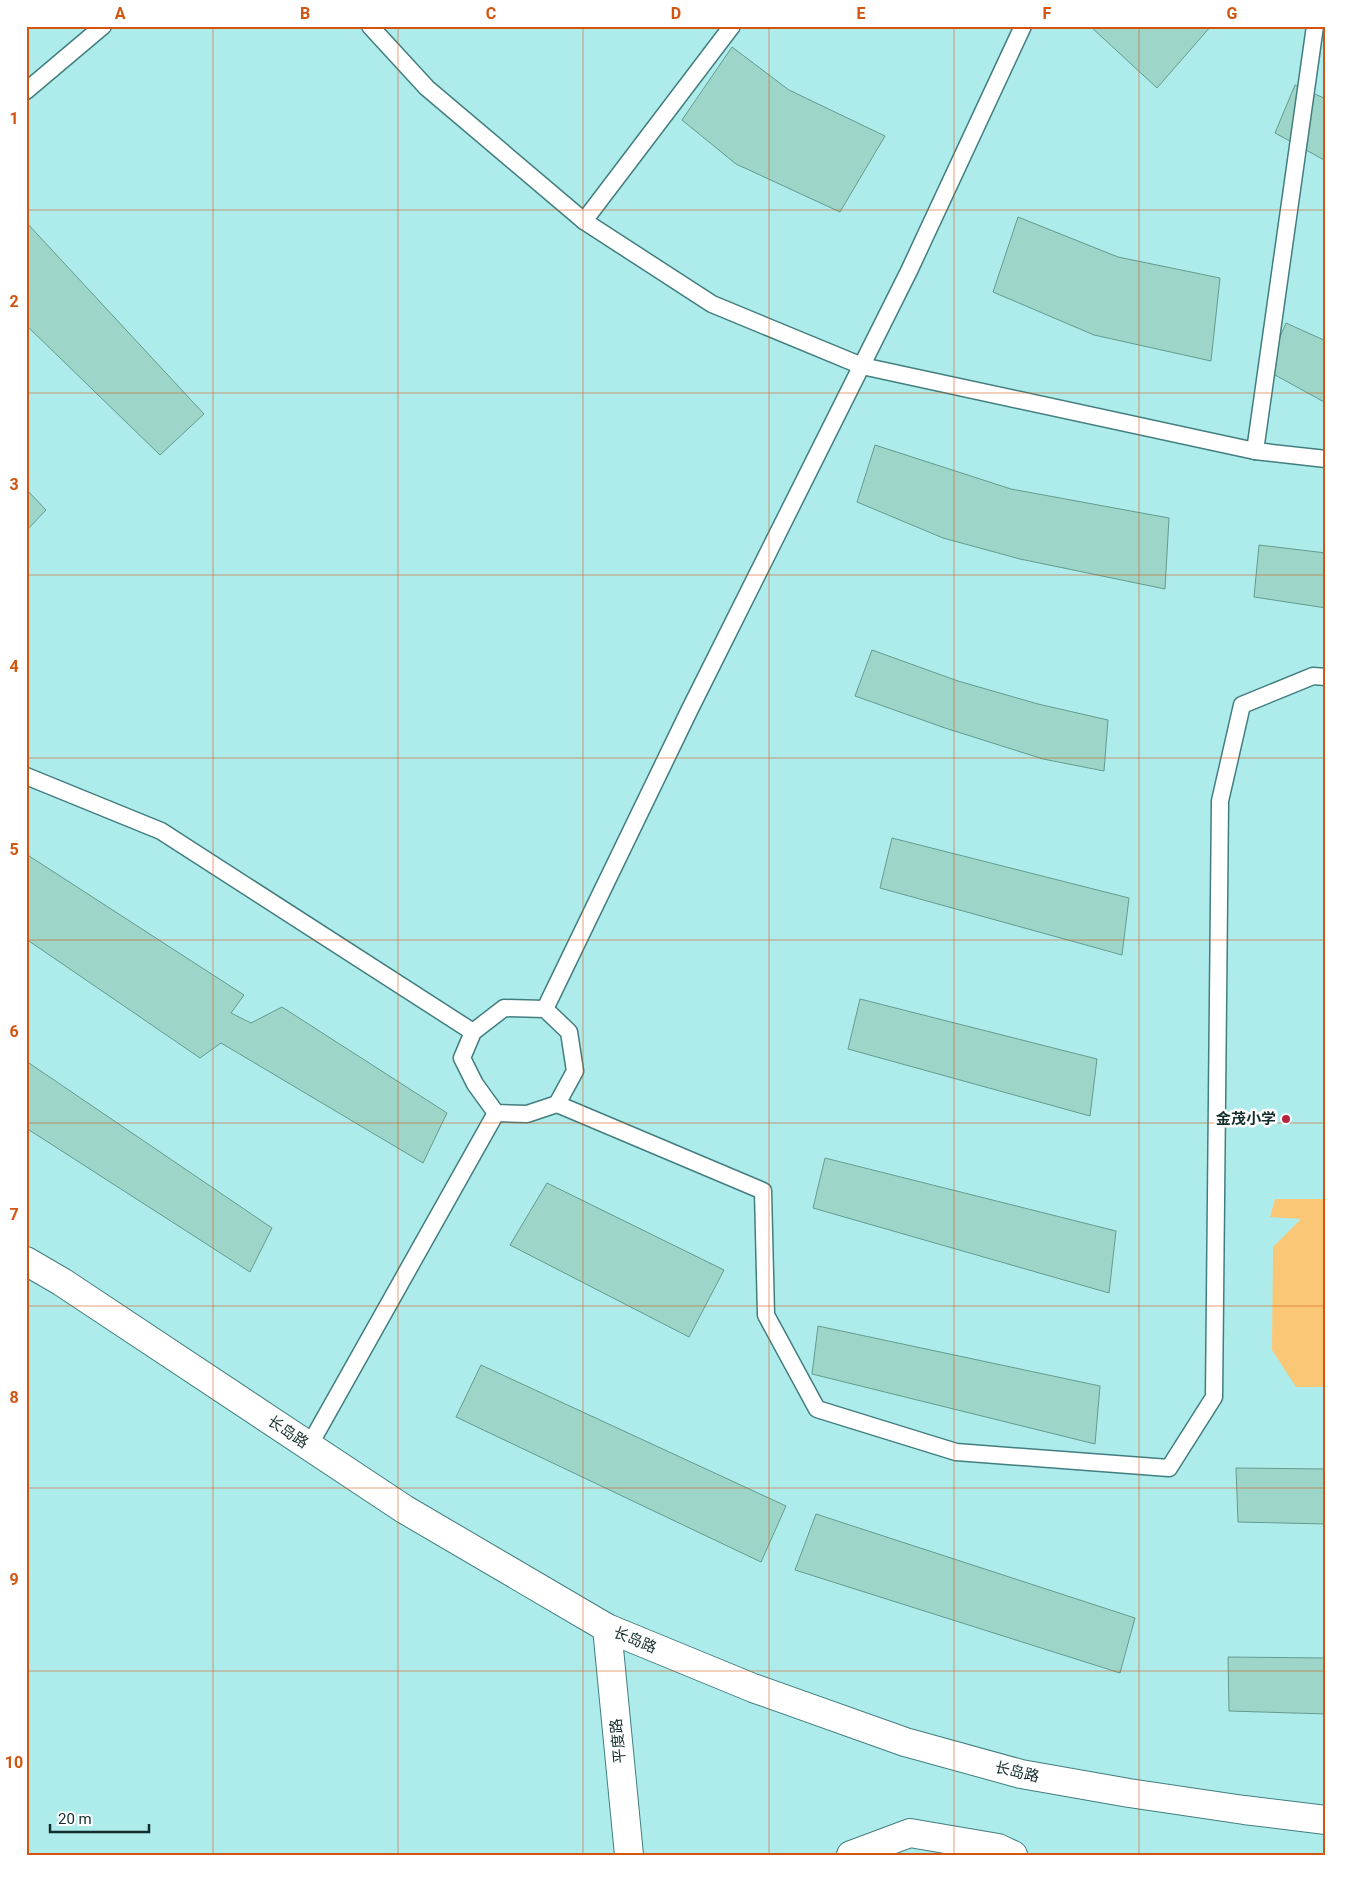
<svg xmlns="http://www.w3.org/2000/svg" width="1352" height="1881" viewBox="0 0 1352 1881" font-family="Roboto,'Noto Sans SC',sans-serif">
<rect width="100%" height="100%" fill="#aeecec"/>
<polygon fill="#fac777" points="1275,1199 1326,1199 1326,1387 1296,1387 1272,1350 1273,1247 1301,1219 1270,1217"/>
<g fill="#9dd6c8" stroke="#649b8e">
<polygon points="1090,26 1211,26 1157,88"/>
<polygon points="732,47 789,90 885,136 840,212 736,164 682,120"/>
<polygon points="1295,85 1326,99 1326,161 1275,133"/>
<polygon points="1018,217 1118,257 1220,278 1211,361 1094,335 993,292"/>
<polygon points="26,222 204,414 160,455 26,325"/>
<polygon points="1286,323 1326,341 1326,403 1266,370"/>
<polygon points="875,445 1011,489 1169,518 1165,589 1020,559 943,538 857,502"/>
<polygon points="26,489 46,510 26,531"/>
<polygon points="1259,545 1326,553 1326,608 1254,597"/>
<polygon points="872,650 958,681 1038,704 1108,720 1104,771 1043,759 945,728 855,696"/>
<polygon points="892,838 1129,898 1122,955 880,888"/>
<polygon points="26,854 244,995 231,1013 251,1023 282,1007 447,1113 423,1163 221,1043 200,1058 26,939"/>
<polygon points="860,999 1097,1059 1090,1116 848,1049"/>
<polygon points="26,1061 272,1228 250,1272 26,1128"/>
<polygon points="825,1158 1116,1231 1109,1293 813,1208"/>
<polygon points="547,1183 724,1270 689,1337 510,1245"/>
<polygon points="818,1326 1100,1386 1095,1444 812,1374"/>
<polygon points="481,1365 786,1506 761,1562 456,1417"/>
<polygon points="1236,1468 1326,1469 1326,1524 1238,1522"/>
<polygon points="816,1514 1135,1618 1120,1673 795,1570"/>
<polygon points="1228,1657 1326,1658 1326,1714 1229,1711"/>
</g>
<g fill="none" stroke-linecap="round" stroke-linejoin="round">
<g stroke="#427e7f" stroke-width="19">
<g id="service">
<polyline points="370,26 427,88 584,221 712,304 862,366 1255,451 1326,459"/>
<polyline points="26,91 103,26"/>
<polyline points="584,221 732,26"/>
<polyline points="1255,451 1315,26"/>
<polyline points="26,776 161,831 473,1032"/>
<polygon points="504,1008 545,1009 569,1032 575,1071 557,1104 527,1114 496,1113 475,1084 462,1058 473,1032"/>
<polyline points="545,1009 690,709 909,271 1023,26"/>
<polyline points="557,1104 763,1191 766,1315 817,1409 956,1452 1169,1468 1214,1397 1220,801 1242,705 1313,676 1326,677"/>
<polyline points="309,1446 496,1113"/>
</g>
</g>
<g stroke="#427e7f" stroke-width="30">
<polyline id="minor" points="851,1855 910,1833 998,1848 1013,1855"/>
</g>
<g stroke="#427e7f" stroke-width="30">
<g id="tertiary">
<polyline points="26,1261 62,1282 404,1509 607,1628 753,1688 905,1742 1021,1774 1129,1793 1244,1810 1326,1820"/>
<polyline points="607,1628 629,1855"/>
</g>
</g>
<use href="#service" stroke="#fff" stroke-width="16"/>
<use href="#minor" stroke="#fff" stroke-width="28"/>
<use href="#tertiary" stroke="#fff" stroke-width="28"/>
</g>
<path fill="none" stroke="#d3540f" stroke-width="1" stroke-opacity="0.55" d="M213,26v1829M398,26v1829M583,26v1829M769,26v1829M954,26v1829M1139,26v1829M26,210h1300M26,393h1300M26,575h1300M26,758h1300M26,940h1300M26,1123h1300M26,1306h1300M26,1488h1300M26,1671h1300"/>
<circle fill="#b6243f" stroke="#fff" stroke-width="2" cx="1286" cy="1119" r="5"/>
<g text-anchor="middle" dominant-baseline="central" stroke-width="5" stroke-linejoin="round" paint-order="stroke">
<g font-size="15" font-weight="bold" fill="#132c2c" stroke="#fff" text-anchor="end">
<text x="1276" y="1119">金茂小学</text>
</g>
<g font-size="15" fill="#132c2c" stroke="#fff">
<text transform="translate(288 1432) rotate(34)">长岛路</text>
<text transform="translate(635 1640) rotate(22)">长岛路</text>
<text transform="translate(618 1741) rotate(-95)">平度路</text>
<text transform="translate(1017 1772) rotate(13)">长岛路</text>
</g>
</g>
<rect width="1352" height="1881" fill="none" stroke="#ffffff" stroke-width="55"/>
<path d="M50 1824v8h99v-8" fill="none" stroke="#132c2c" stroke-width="2.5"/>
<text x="58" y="1824" font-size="15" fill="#132c2c" stroke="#ffffff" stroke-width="4" paint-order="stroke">20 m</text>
<rect x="28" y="28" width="1296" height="1826" fill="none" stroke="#d3540f" stroke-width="2"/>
<g font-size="16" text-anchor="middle" font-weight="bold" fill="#d3540f">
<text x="120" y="19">A</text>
<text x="305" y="19">B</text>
<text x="491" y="19">C</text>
<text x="676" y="19">D</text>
<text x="861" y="19">E</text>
<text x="1047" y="19">F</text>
<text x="1232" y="19">G</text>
<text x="14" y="124">1</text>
<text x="14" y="307">2</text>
<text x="14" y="490">3</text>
<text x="14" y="672">4</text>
<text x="14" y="855">5</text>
<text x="14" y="1037">6</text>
<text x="14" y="1220">7</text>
<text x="14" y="1403">8</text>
<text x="14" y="1585">9</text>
<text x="14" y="1768">10</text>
</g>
</svg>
